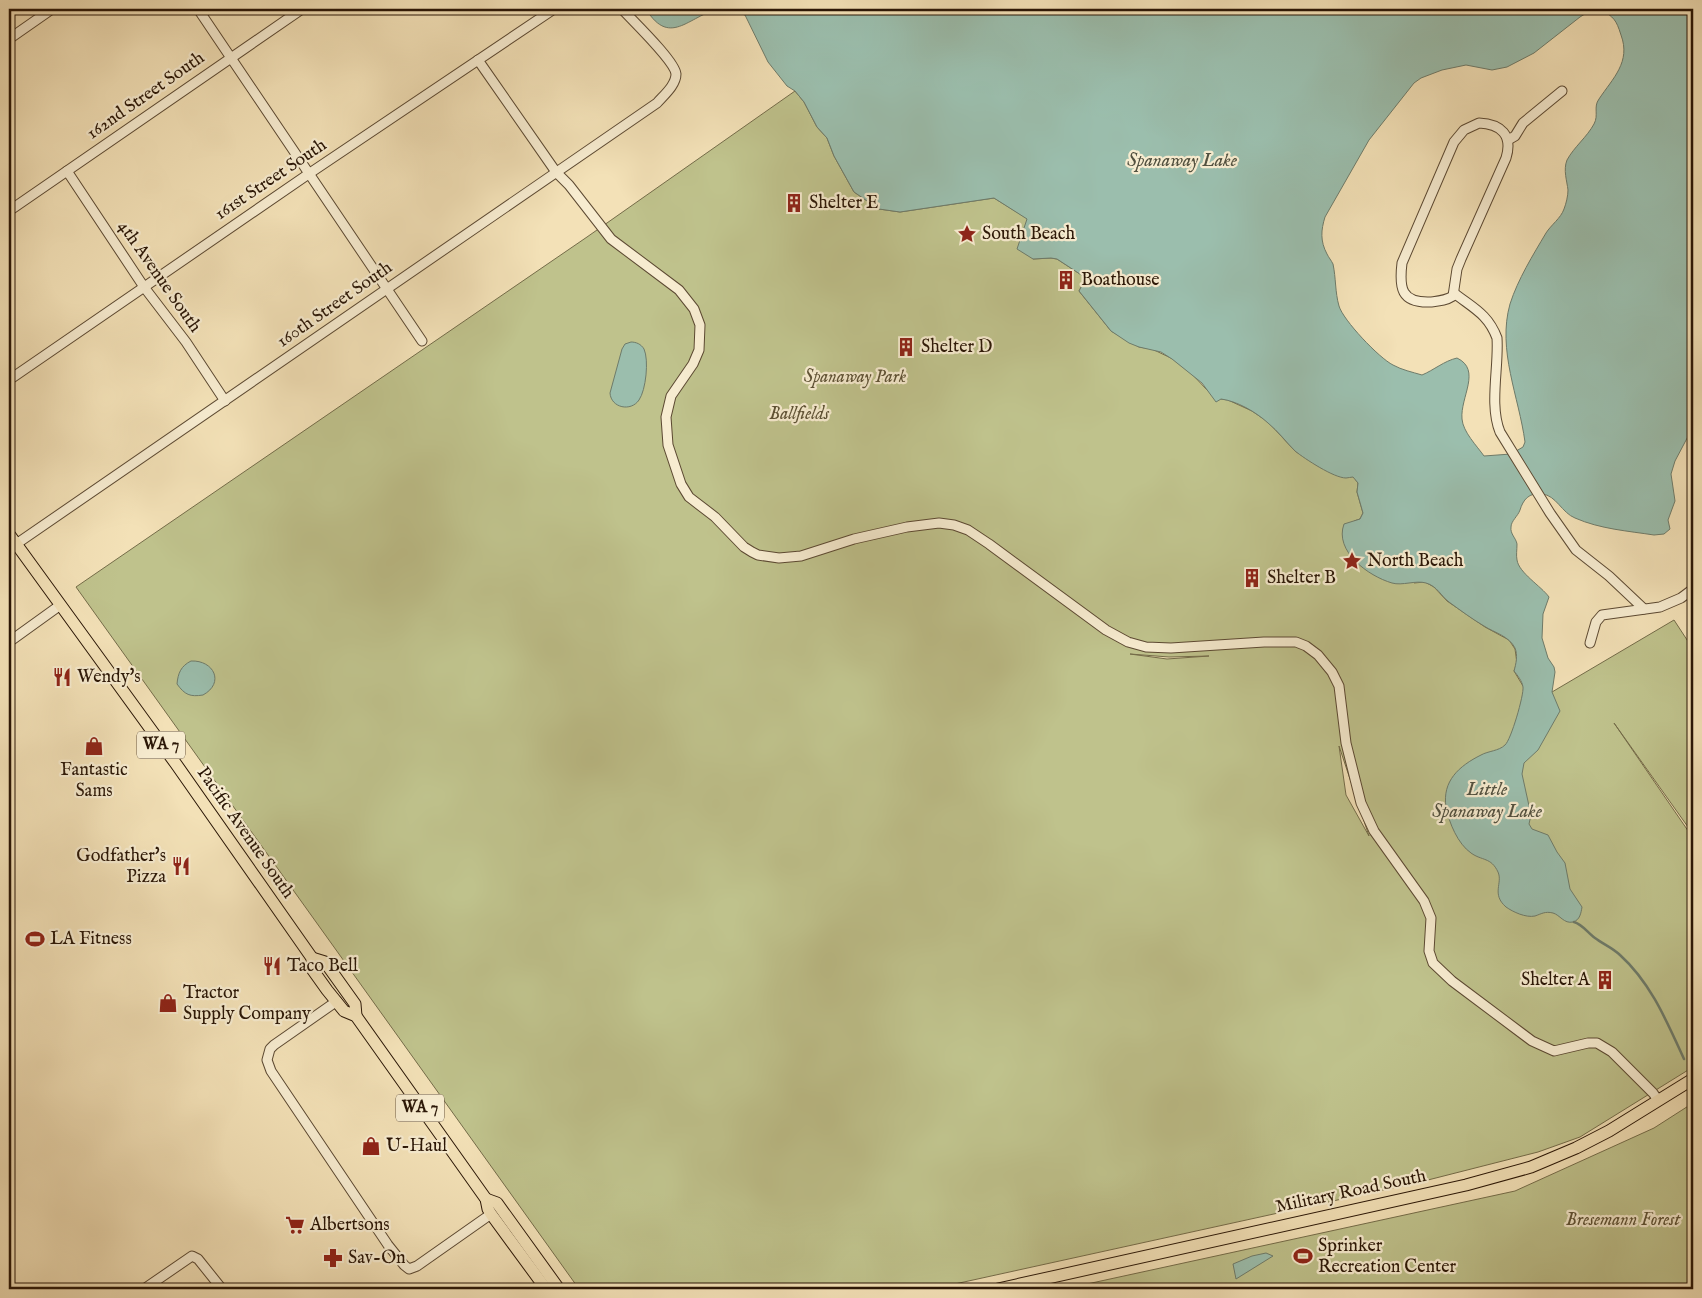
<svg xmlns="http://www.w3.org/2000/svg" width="1702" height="1298" viewBox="0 0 1702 1298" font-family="'IM FELL English',serif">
<rect width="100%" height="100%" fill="#f3e1b7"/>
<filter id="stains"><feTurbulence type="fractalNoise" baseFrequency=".004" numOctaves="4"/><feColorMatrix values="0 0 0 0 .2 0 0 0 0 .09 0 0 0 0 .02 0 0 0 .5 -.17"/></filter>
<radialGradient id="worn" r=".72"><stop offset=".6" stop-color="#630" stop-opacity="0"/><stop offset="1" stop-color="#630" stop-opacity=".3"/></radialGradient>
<g fill="#bfc28c" stroke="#746c49" fill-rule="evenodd">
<path d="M795,91l9,11 13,25 10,11 7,18 20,36 25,17 21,3 94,-14 34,21 5,40 18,-1 6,1 29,19 -7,13 32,40 28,16 13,2 21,10 18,14 16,17 14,9 7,1 24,11 16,11 27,29 25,16 33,9 5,7 -1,9 6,21 -3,6 -6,2 60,62 11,-1 9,5 13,14 38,26 24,13 6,9 2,14 -3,8 9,15 29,6 122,-72 19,29v185l-79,-111 79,115v229l-113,70 -42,15 -114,29 -492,108h-353l-503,-702 511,-350zM1130,654l39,3 40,-1 -42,3zM1339,746l30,90 -23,-41z"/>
<polygon points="1693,1103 1693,1289 1064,1289 1515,1191 1654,1128"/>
</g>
<g fill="#9bbead" stroke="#6e7b6a" fill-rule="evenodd">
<path d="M646,9h76c-31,3 -51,41 -76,0z"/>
<path d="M725,9h968v418l-18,34 -4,13 4,27 -7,19 2,9 -6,5 -10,1c-26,-4 -54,-6 -79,-17 -13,-5 -19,-23 -33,-24 -13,-2 -19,6 -22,16 -2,6 -9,11 -9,17 -1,7 5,11 6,17 0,6 -1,11 0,16 2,13 24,26 32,37l-6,17 -1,24 6,20 6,9 1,5 -3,20 8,19 -22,39 -14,13 -2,11 9,41 -2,9 3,5 16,6 9,17 8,11 5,26 12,18c-1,6 -2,13 -9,15 -9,2 -13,-7 -20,-9 -8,-2 -12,1 -18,3 -9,2 -22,-4 -29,-9 -15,-13 -3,-24 -8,-35 -7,-15 -16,-11 -27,-19 -13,-9 -22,-30 -25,-46 -4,-26 13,-41 35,-52 7,-4 18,-4 24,-10 6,-5 19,-50 18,-58 -1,-6 -5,-11 -9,-16 2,-7 4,-16 1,-23 -6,-12 -20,-15 -31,-22 -12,-7 -24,-16 -35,-24 -8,-6 -12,-16 -23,-19 -10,-3 -24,3 -34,0 -24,-7 -58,-32 -48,-59l16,-5 3,-6 -6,-21 1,-9 -5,-6c-2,0 -5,1 -7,1 -12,0 -41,-19 -51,-27 -9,-9 -17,-20 -27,-28 -12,-11 -31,-22 -47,-24l-5,3 -14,-19 -30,-24 -11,-7 -22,-5 -10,-4 -18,-12 -32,-40 7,-13 -29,-19 -6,-1 -18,1 -16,-10 10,-30 -33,-21 -94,14 -21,-3 -25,-17 -20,-36 -7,-18 -10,-11 -13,-25 -9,-11 -8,-5 -19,-24 -23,-47zM1601,9c13,9 15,10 20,26 10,27 -8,43 -22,64 -6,8 0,16 -5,25 -7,13 -20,23 -27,36 -4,10 0,21 1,30 0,6 -2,14 -4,19 -3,9 -13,16 -18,24 -13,22 -28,46 -36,71 -13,46 9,93 15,138l-2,5 -12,7 -27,2c-7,-10 -21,-24 -22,-37 -2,-22 20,-49 -5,-61 -13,3 -23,12 -35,17 -10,-3 -20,-5 -29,-10 -14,-7 -50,-45 -54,-59 -4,-14 -3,-28 -6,-42 -2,-4 -4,-6 -6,-10 -7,-13 -6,-24 -2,-37l44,-77 45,-57 7,-5 21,-8 24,-5 26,5 15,-3 27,-14 46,-36 8,-5z"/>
<path d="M631,342c5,0 10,2 13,7 5,11 2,41 -5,51 -8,12 -28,8 -29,-7l12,-44 3,-5z"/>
<path d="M191,661c23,-1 34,22 12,34 -13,2 -18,0 -26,-11 1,-11 4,-18 14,-23z"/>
<polygon points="1266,1253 1273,1256 1236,1279 1233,1264 1252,1256"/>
</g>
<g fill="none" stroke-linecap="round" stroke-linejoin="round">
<path stroke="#6e7b6a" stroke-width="2.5" d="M1574,922c8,2 14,11 21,16 8,6 18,10 25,17 31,28 47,67 64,104"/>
<g stroke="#5c4932" stroke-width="11">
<g id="minor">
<polyline points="198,9 422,341"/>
<polyline points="9,39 52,9"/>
<polyline points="478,60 556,172 569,185 611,239 679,290 694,309 700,325 699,350 693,364 671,396 666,417 668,445 681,484 689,497 715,517 744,547 752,552 758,555 779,558 801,556 854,539 907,527 939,523 954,525 968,530 989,544 1106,630 1128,642 1146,647 1171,648 1264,642 1296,642 1306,646 1318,655 1332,672 1339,686 1346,743 1361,803 1374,831 1424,901 1431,918 1429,951 1433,963 1452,981 1532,1041 1554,1051 1588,1043 1597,1043 1612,1052 1653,1093 1658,1100"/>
<path d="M1479,123c22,1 34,12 27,35l-45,101 -4,10 -4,27c-8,5 -14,5 -23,6 -29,1 -31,-14 -28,-39l52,-121 10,-12z"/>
<polyline points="1508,140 1515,136 1523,123 1562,91"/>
<polyline points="67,171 144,287 186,342 225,401"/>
<polyline points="9,211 302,9"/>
<path d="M1454,293c19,15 34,21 43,45 2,29 -8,67 3,94l50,81 26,37 33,26 35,33"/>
<polyline points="9,380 310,173 554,9"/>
<path d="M9,549l648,-446c7,-8 19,-18 19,-29 -1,-13 -44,-54 -54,-65"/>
<polyline points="9,642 59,606"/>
<polyline points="1590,643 1596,622 1602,615 1660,607 1681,598 1693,589"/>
<polyline points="337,1001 274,1045 270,1049 267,1060 271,1071 388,1245 404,1265 409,1269 417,1266 491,1214"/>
<polyline points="144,1289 192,1256 198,1259 222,1289"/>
</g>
</g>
<g stroke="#2a1606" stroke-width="13">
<g id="major">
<polyline points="9,534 176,764 312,958 312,969 327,990 344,1011 356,1016 486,1199 488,1209 491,1214 546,1289"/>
<polyline points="312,958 325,962 355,1004 356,1016"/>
<polyline points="486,1199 497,1203 559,1289"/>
<polyline points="998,1289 1466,1185 1531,1167 1576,1148 1609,1131 1693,1079"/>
</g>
</g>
<use href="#minor" stroke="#f7ecd0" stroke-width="9"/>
<use href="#major" stroke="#f3e1b7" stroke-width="11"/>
</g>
<defs>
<g id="building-bare" transform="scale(1.5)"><path d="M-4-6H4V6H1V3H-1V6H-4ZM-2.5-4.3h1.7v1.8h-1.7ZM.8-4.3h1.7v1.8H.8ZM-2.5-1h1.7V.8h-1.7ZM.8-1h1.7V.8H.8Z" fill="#8f2418" stroke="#f7ecd0" stroke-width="2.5" paint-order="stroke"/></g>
<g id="sight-bare" transform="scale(1.5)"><path d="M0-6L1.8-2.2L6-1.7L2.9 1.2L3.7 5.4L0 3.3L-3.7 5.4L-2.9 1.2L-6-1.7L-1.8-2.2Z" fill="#8f2418" stroke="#f7ecd0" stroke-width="2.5" paint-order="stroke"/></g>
<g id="restaurant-bare" transform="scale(1.5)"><path d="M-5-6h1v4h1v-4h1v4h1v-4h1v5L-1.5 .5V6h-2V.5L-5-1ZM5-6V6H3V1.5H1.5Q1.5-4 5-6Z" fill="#8f2418" stroke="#f7ecd0" stroke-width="2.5" paint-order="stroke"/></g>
<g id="shop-bare" transform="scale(1.5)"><path d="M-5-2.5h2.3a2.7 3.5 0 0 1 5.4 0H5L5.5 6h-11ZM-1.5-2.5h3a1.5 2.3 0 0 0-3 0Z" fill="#8f2418" stroke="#f7ecd0" stroke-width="2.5" paint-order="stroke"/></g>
<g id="stadium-bare" transform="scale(1.5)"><path d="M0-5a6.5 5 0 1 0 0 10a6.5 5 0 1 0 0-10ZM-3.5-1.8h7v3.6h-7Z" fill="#8f2418" stroke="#f7ecd0" stroke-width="2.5" paint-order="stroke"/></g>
<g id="supermarket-bare" transform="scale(1.5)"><path d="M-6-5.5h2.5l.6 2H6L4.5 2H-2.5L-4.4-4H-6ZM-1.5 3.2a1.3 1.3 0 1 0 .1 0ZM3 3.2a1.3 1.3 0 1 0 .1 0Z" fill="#8f2418" stroke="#f7ecd0" stroke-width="2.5" paint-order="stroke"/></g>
<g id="pharmacy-bare" transform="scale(1.5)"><path d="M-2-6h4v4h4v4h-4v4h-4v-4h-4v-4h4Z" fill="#8f2418" stroke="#f7ecd0" stroke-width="2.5" paint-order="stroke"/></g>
</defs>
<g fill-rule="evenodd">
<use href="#building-bare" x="794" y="203"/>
<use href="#sight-bare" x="967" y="234"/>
<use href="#building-bare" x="1066" y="280"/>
<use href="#building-bare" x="906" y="347"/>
<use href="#sight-bare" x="1352" y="561"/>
<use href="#building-bare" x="1252" y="578"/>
<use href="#restaurant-bare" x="62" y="677"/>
<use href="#shop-bare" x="94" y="746"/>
<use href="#restaurant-bare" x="181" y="866"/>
<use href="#stadium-bare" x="35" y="939"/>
<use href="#restaurant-bare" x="272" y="966"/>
<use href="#building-bare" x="1605" y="980"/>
<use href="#shop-bare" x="168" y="1003"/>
<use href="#shop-bare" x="371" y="1146"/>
<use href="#supermarket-bare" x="295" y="1225"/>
<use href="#stadium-bare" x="1303" y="1256"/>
<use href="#pharmacy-bare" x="333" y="1258"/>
</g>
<g text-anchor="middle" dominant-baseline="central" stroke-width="4.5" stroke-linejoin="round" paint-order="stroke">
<g fill="#f7ecd0" stroke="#685643" stroke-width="1">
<rect x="137" y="731.5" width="48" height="27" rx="4"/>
<rect x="396" y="1094.5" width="48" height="27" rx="4"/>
</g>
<g font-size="16" font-weight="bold" fill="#2a1606">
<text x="161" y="745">WA 7</text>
<text x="420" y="1108">WA 7</text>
</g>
<g font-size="18" fill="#2a1606" stroke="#f7ecd0">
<text transform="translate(146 96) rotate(-35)">162nd Street South</text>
<text transform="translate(271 180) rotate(-34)">161st Street South</text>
<text transform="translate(159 277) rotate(55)">4th Avenue South</text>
<text transform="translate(335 305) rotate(-35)">160th Street South</text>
<text transform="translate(245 833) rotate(55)">Pacific Avenue South</text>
<text transform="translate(1351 1192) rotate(-12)">Military Road South</text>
</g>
<g font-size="18" fill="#2a1606" stroke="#f7ecd0" text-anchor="start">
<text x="809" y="203">Shelter E</text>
<text x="982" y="234">South Beach</text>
<text x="1081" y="280">Boathouse</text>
<text x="921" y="347">Shelter D</text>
<text x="1367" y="561">North Beach</text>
<text x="1267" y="578">Shelter B</text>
<text x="77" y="677">Wendy's</text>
<text x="94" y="770" text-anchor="middle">Fantastic<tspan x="94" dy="21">Sams</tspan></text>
<text x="166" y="856" text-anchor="end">Godfather's<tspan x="166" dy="21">Pizza</tspan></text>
<text x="50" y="939">LA Fitness</text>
<text x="287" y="966">Taco Bell</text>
<text x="1590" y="980" text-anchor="end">Shelter A</text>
<text x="183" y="993">Tractor<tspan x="183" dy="21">Supply Company</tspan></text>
<text x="386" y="1146">U-Haul</text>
<text x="310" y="1225">Albertsons</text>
<text x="1318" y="1246">Sprinker<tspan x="1318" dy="21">Recreation Center</tspan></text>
<text x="348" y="1258">Sav-On</text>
</g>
<g font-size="18" font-style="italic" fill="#5e5235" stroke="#f7ecd0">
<text x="855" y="377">Spanaway Park</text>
<text x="799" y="414">Ballfields</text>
<text x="1623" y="1220">Bresemann Forest</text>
</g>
<g font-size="19" font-style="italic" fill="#525140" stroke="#f7ecd0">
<text x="1182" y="161">Spanaway Lake</text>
<text x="1487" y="790">Little<tspan x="1487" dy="22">Spanaway Lake</tspan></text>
</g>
</g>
<rect width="1702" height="1298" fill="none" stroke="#f3e1b7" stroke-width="30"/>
<rect x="10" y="10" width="1682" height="1278" fill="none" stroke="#2a1606" stroke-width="2.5"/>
<rect x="15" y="15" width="1672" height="1268" fill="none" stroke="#2a1606"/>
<rect width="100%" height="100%" filter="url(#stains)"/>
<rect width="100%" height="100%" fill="url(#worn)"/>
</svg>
